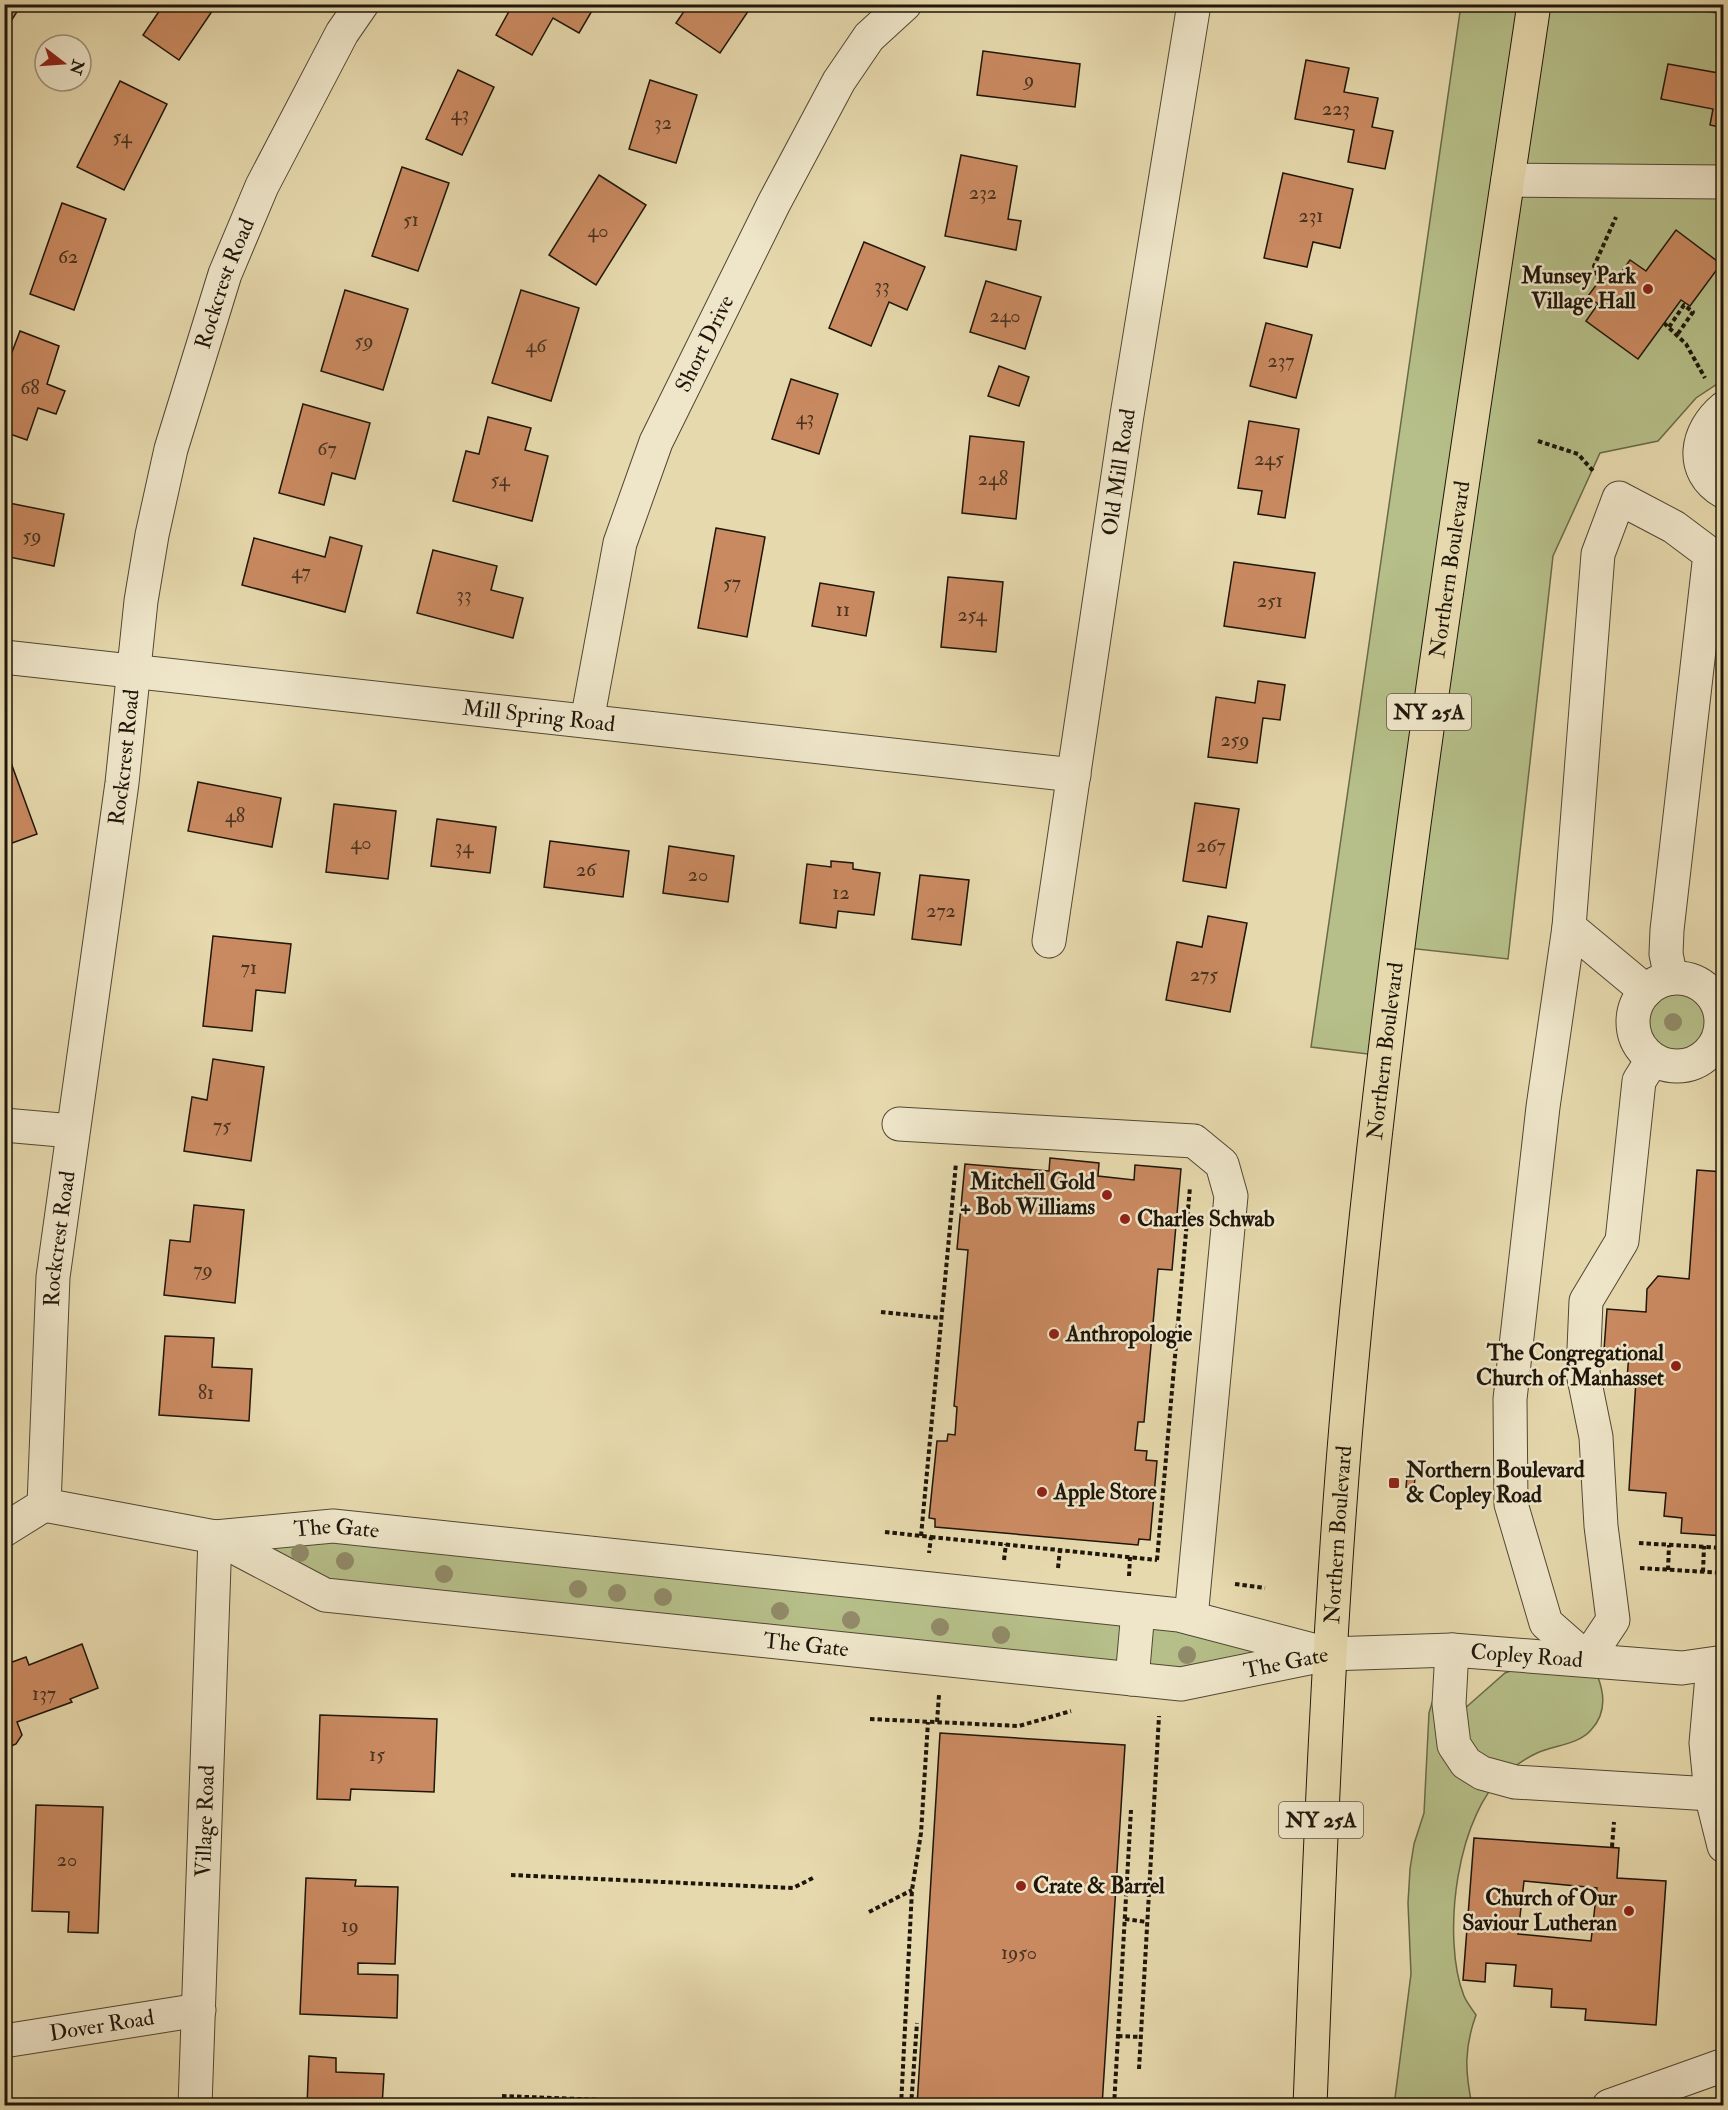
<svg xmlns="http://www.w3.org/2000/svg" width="1728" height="2110" viewBox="0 0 1728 2110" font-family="'IM FELL Double Pica',serif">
<rect width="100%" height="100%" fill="#e6d9ad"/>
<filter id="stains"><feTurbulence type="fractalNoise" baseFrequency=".00333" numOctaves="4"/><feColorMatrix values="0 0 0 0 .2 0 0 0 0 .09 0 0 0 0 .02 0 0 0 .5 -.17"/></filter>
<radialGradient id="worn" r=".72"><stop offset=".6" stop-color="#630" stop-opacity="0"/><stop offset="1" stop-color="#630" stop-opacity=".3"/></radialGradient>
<g fill="#b6bf89" stroke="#6a6a4a" stroke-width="1.5">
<polygon points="1660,4 1723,14 1723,380 1696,398 1658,441 1600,453 1553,556 1508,959 1399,947 1384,1056 1311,1047 1461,5"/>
<path d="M1723,937v77l-2,1c2,76 -106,62 -84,-12l47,-25 12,4 19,17z"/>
<polygon points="333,1526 1184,1616 1328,1654 1181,1684 325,1595 215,1537"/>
<path d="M1525,1666l72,9c8,19 9,39 -6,55 -13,15 -37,15 -54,23 -9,4 -19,11 -27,17 -54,38 -69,169 -46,226 3,7 8,13 12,19 -12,33 -11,57 -4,90l-78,1 17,-132 -3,-71 2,-34 4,-25 10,-31 5,-100 10,-33 24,30 42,-37z"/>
</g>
<g fill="#ca8a61" stroke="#1e160a" stroke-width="1.5" fill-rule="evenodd">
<polygon points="4,4 22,4 4,32"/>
<polygon points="164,4 217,4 179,60 143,35"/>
<polygon points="513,4 596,4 579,33 553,18 532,55 496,35"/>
<polygon points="689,4 753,4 720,53 676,23"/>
<polygon points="983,51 1080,64 1075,107 977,95"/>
<polygon points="1306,60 1349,68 1344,92 1378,98 1372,127 1393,131 1385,169 1348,162 1354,130 1295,119"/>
<polygon points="1668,64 1724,74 1724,128 1710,125 1713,109 1661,99"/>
<polygon points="458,70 494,87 462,155 426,139"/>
<polygon points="650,80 697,95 676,163 629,149"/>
<polygon points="120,81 167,104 124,190 77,167"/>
<polygon points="961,155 1017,166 1008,219 1021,221 1016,250 945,236"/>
<polygon points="402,167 449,183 418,271 372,256"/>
<polygon points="1283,173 1353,189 1340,248 1313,242 1307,267 1264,258"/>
<polygon points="599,175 646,205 596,285 549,255"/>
<polygon points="62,203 106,219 74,310 30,294"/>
<polygon points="1676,230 1721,264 1690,306 1681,300 1638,359 1586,321 1598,304 1588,296 1608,269 1618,277 1630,260 1646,271"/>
<polygon points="864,242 925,267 907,310 889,302 871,346 829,328"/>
<polygon points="986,281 1041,297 1025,349 970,332"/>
<polygon points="345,290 408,309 383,390 321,371"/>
<polygon points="521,290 579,308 551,401 492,383"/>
<polygon points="1266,323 1312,335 1296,398 1250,386"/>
<polygon points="20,331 59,346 47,384 65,391 56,414 38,408 27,440 4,432 4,349 12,352"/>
<polygon points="999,366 1029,377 1019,406 988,396"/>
<polygon points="791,379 838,394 819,454 772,439"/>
<polygon points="303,404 370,423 355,479 332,473 324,505 279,493"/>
<polygon points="488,417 531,428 525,450 548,456 532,521 453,501 466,451 479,454"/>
<polygon points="1249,421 1299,429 1285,518 1258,514 1262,491 1238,488"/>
<polygon points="970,436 1024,442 1016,519 962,513"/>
<polygon points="4,502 64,514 54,566 4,556"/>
<polygon points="716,528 765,537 747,637 698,628"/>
<polygon points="330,537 362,546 345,612 242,585 254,538 325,557"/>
<polygon points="433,550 497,566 491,590 523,598 513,638 417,613"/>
<polygon points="1234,562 1315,573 1305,638 1224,626"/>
<polygon points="948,577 1003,582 996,652 941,647"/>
<polygon points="820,583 874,592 866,636 812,626"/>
<polygon points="1258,681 1285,685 1280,720 1263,718 1257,763 1208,757 1216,697 1255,703"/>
<polygon points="10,760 37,834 4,846 4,762"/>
<polygon points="198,782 281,798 272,847 188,831"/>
<polygon points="1195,803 1239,809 1226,888 1183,881"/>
<polygon points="334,804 396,811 388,879 326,872"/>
<polygon points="437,819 496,827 490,873 431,866"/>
<polygon points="550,841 629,851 623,897 544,887"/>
<polygon points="669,846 734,856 728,902 663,893"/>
<polygon points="831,861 853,863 853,869 880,873 874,915 838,911 836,928 800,923 807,864 831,867"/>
<polygon points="920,875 969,880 961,945 912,939"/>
<polygon points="1208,916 1247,923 1230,1012 1166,1000 1177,942 1202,947"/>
<polygon points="213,936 291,944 285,993 256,990 252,1031 203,1026"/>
<polygon points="213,1059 264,1067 251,1161 184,1151 192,1097 207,1100"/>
<polygon points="1050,1158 1099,1163 1098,1176 1134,1180 1135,1165 1181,1169 1172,1270 1158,1269 1144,1422 1138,1422 1135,1450 1147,1451 1146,1460 1157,1461 1150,1540 1139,1539 1138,1545 935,1527 935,1519 929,1518 937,1441 947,1441 948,1434 955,1435 957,1407 954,1406 968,1250 957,1249 965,1164 1049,1171"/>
<polygon points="1697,1170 1724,1172 1724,1536 1681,1533 1682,1518 1664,1516 1666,1493 1629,1490 1636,1380 1627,1380 1629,1352 1604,1350 1607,1309 1646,1312 1647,1289 1658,1276 1689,1279"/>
<polygon points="194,1205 244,1210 235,1303 164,1295 170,1240 190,1242"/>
<polygon points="165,1336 214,1338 212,1367 252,1369 249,1421 159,1415"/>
<polygon points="1408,1467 1416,1468 1414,1488 1406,1487"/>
<polygon points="82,1644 98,1688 70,1699 72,1702 17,1722 22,1735 16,1744 4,1749 4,1665 26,1657 29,1665"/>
<polygon points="320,1715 437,1719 434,1792 351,1789 350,1800 317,1799"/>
<polygon points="940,1733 1125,1745 1102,2106 917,2106"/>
<polygon points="36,1805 103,1807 98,1933 68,1932 69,1912 32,1911"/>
<path d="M1474,1838l145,10 -2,30 49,3 -10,144 -71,-5 1,-11 -35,-2 1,-18 -38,-3 2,-21 -30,-2 -1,19 -22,-2zM1524,1881l73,7 -6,53 -73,-7z"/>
<polygon points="306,1878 356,1880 355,1886 398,1887 395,1964 358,1963 358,1974 398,1975 397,2018 300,2014"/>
<polygon points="309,2056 336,2058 336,2072 384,2074 382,2106 307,2106"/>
</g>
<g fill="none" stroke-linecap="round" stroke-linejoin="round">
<g stroke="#504733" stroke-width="35">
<g id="minor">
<polyline points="1508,180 1724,182"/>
<path d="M1724,408c-28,23 -36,63 0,84"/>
<path id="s1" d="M4,657l1070,118"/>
<path id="s2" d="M587,721l33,-178 36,-101 118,-239 65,-122 30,-44 36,-33"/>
<polyline points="1569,927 1543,1107 1510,1399 1511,1504 1546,1623 1587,1659 1613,1620 1601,1526 1596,1437 1583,1373 1586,1301 1622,1241 1639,1081 1652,1060"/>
<path id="s3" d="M1049,941l78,-526 67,-411"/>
<circle cx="1677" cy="1022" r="44"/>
<polyline points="1646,991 1569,927 1598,554 1619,498 1674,527 1710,554 1667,930 1666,954 1671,978"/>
<polyline points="899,1124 1194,1141 1222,1164 1231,1196 1191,1618"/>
<polyline points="4,1125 72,1131"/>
<path id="s4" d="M44,1505l171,32 110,58 856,89 147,-30 124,-4 230,18 42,-6"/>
<path id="s5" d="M4,1530l40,-25 9,-228 69,-494 19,-182 11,-66 19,-86 54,-175 37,-88 80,-153 20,-29"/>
<path id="s6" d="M215,1537l118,-11 846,89 141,37"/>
<polyline points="1452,1650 1449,1704 1454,1745 1466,1763 1482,1773 1515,1782 1711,1794"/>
<polyline points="1713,1665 1706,1743 1711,1794 1724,1846"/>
<polyline points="1132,1679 1138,1611"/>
<path id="s7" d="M4,2041l195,-31"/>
<path id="s8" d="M195,2106l20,-569"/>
<polyline points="1609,2106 1724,2065"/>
</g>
</g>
<g stroke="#1e160a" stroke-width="35">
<g id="major">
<path id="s9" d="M1310,2106c9,-228 17,-453 36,-680 41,-476 118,-949 188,-1422"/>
</g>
</g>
<g stroke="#1e160a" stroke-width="4" stroke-dasharray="4.5 3" stroke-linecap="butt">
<polyline points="1691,4 1724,9"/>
<polyline points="1599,282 1594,266 1616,217"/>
<polyline points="1664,323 1686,344 1705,378"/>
<polyline points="1669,327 1684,305 1693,312 1677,335"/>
<polyline points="1538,441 1578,454 1594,472"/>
<polyline points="881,1312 941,1318"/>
<polyline points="885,1532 931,1537 929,1553"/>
<polyline points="921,1536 956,1163"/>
<polyline points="931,1537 1157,1560"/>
<polyline points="1639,1543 1724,1548"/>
<polyline points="1004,1560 1006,1544"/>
<polyline points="1157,1560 1190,1187"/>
<polyline points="1058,1568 1060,1550"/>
<polyline points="1640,1568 1724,1573"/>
<polyline points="1668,1570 1669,1545"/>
<polyline points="1703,1572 1704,1546"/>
<polyline points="1129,1576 1130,1557"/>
<polyline points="1235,1584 1265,1588"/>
<polyline points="870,1719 1019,1726 1071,1711"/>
<polyline points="937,1722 939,1695"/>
<polyline points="1612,1847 1614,1822"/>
<polyline points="511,1875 793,1888 813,1878"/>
<polyline points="869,1912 912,1890"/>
<polyline points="1125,1919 1147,1922"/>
<polyline points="1118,2036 1141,2037"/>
<polyline points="1139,2069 1159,1716"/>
<polyline points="502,2096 758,2106"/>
<polyline points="901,2106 912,1890 921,1833 928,1722"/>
<polyline points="911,2106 917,2023"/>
<polyline points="1114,2106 1131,1810"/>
</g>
<use href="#minor" stroke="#efe6ca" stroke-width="33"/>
<use href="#major" stroke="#e6d9ad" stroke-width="33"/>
</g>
<g fill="#918a68">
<circle cx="1673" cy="1022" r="9"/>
<circle cx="300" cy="1553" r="9"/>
<circle cx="345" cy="1561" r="9"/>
<circle cx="444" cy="1574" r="9"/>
<circle cx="578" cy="1589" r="9"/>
<circle cx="617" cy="1593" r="9"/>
<circle cx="663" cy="1597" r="9"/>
<circle cx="780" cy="1611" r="9"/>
<circle cx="851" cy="1620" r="9"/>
<circle cx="940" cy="1627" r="9"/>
<circle cx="1001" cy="1635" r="9"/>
<circle cx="1187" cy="1655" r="9"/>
</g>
<g fill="#8f2418" stroke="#efe6ca" stroke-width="2">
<circle cx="1648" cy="289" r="6"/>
<circle cx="1107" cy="1195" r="6"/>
<circle cx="1125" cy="1219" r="6"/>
<circle cx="1054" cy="1334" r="6"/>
<circle cx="1676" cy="1366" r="6"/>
<rect x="1388" y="1477" width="12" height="12" rx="3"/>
<circle cx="1042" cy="1492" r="6"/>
<circle cx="1021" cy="1886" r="6"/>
<circle cx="1629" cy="1911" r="6"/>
</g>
<g text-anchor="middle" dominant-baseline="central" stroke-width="5" stroke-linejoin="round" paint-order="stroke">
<g font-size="20" fill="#493320">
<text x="1029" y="79">9</text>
<text x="1336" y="108">223</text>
<text x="460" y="113">43</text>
<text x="663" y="122">32</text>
<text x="122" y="136">54</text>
<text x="983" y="192">232</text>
<text x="1311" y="215">231</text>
<text x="411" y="219">51</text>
<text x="598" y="230">40</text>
<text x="68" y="256">62</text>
<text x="882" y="285">33</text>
<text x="1005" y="315">240</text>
<text x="364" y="340">59</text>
<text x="536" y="345">46</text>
<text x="1281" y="360">237</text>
<text x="30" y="387">68</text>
<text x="805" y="417">43</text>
<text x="327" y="448">67</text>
<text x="1269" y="458">245</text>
<text x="993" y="478">248</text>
<text x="500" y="479">54</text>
<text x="32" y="535">59</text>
<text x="301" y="571">47</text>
<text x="732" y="582">57</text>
<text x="464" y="594">33</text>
<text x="1270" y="600">251</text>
<text x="843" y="609">11</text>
<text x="972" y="614">254</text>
<text x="1235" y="739">259</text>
<text x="235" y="815">48</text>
<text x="361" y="842">40</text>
<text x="1211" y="845">267</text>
<text x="464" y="846">34</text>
<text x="586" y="869">26</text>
<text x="698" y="874">20</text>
<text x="841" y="892">12</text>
<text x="941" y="910">272</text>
<text x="249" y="967">71</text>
<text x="1204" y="974">275</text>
<text x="222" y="1125">75</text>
<text x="203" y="1269">79</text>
<text x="206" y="1392">81</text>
<text x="44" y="1693">137</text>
<text x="377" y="1754">15</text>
<text x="67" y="1859">20</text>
<text x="350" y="1925">19</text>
<text x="1019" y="1952">1950</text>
</g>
<g fill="#efe6ca" stroke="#5d5444" stroke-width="1.5">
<rect x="1387" y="694" width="84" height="36" rx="4.5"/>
<rect x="1279" y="1802" width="84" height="36" rx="4.5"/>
</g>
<g font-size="21" font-weight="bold" fill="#1e160a">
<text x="1429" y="712">NY 25A</text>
<text x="1321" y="1820">NY 25A</text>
</g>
<g font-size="22" font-weight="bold" fill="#1e160a" stroke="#efe6ca" text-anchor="start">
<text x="1636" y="276" text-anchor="end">Munsey Park<tspan x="1636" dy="25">Village Hall</tspan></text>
<text x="1095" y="1182" text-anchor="end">Mitchell Gold<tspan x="1095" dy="25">+ Bob Williams</tspan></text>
<text x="1137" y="1219">Charles Schwab</text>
<text x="1066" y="1334">Anthropologie</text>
<text x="1664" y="1353" text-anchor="end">The Congregational<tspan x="1664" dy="25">Church of Manhasset</tspan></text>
<text x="1406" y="1470">Northern Boulevard<tspan x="1406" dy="25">&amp; Copley Road</tspan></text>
<text x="1054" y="1492">Apple Store</text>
<text x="1033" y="1886">Crate &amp; Barrel</text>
<text x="1617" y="1898" text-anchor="end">Church of Our<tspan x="1617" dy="25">Saviour Lutheran</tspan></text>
</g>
<g font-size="22" fill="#1e160a" stroke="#efe6ca">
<text stroke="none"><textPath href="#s5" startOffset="1286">Rockcrest Road</textPath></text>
<text stroke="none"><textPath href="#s2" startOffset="398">Short Drive</textPath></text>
<text stroke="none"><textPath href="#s3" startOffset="474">Old Mill Road</textPath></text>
<text stroke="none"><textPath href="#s9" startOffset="1544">Northern Boulevard</textPath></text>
<text stroke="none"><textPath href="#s1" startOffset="538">Mill Spring Road</textPath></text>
<text stroke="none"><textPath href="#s5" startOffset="800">Rockcrest Road</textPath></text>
<text stroke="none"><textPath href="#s9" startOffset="1058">Northern Boulevard</textPath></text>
<text stroke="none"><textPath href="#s5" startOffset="314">Rockcrest Road</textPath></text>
<text stroke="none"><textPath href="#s6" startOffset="122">The Gate</textPath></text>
<text stroke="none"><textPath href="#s9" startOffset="572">Northern Boulevard</textPath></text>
<text stroke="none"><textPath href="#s4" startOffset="782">The Gate</textPath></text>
<text stroke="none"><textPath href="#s4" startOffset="1508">Copley Road</textPath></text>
<text stroke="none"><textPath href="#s4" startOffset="1266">The Gate</textPath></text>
<text stroke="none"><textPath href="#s8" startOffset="285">Village Road</textPath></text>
<text stroke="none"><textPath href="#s7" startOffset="99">Dover Road</textPath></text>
</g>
</g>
<rect width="1728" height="2110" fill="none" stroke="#e6d9ad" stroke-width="24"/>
<rect x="6" y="6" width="1716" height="2098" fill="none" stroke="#1e160a" stroke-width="3"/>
<rect x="12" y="12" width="1704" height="2086" fill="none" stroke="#1e160a" stroke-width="1.5"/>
<g transform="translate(63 63) rotate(107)"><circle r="28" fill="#efe6ca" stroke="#9b937d" stroke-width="1.5"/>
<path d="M0-4.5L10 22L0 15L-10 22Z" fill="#8f2418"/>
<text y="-9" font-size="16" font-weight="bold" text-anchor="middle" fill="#1e160a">N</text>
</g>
<rect width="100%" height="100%" filter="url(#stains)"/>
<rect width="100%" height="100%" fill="url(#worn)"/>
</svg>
